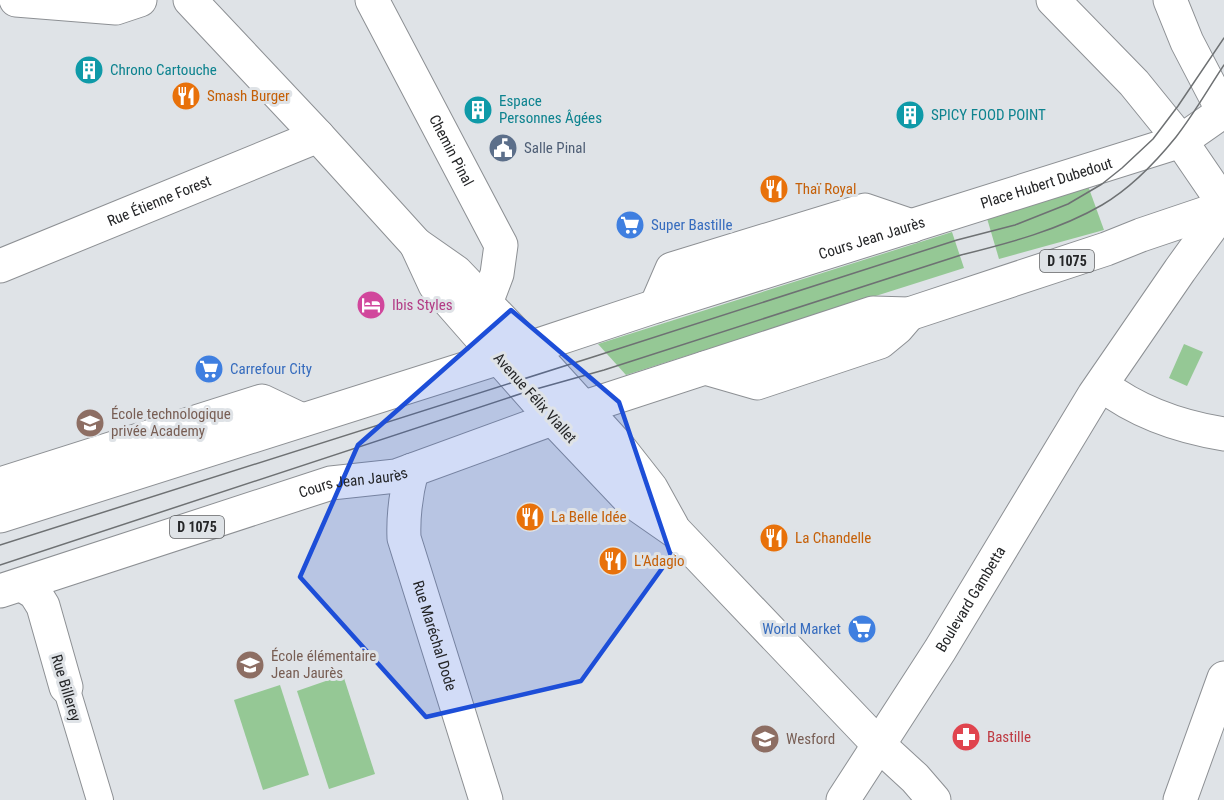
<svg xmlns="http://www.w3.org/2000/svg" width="1224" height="800" viewBox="0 0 1224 800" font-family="'Roboto Condensed',sans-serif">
<rect width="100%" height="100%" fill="#dfe3e7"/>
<g fill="#95c895">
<polygon points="1087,183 1104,230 999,259 986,215"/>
<polygon points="952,232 964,268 626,375 598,344"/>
<polygon points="1184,344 1203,352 1187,386 1169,378"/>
<polygon points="343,675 375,774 329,789 297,691"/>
<polygon points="280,685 309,775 263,790 234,700"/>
</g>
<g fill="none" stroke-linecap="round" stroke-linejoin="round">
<g stroke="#8d9094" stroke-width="28">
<polyline id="pedestrian" points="66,687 100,800"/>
</g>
<g stroke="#8d9094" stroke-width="35">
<g id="minor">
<polyline points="16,0 116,8 140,0"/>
<polyline points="190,0 318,136 416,244 456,272 529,348"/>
<path id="s1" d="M372,0l129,245 -4,29 -11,29"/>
<polyline points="416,244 435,285 499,358"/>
<path id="s2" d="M0,266l318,-130"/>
<polyline points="656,306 672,269 865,210 912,226"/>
<polyline points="705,368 757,383 880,342 897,328 909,314"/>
<path d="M1102,385c35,27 79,42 122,49"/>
<path id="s3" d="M412,470c-6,23 -9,44 -8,68l82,262"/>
<polyline points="0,484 262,401 302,420"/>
<polyline points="22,585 35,593 43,606 66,687"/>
<polyline points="879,745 915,778 934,800"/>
<polyline points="1180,800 1224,678"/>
</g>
</g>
<g stroke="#8d9094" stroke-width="35">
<g id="tertiary">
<polyline points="529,348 618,446 651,488 672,526"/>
<polyline points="499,358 553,419 630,500 676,532 879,745"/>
<path id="s4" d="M843,800l97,-150 154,-255 86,-125 44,-61"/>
</g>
</g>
<g stroke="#8d9094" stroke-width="35">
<g id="secondary">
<polyline points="1053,0 1134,83 1181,141 1224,204"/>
<polyline points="1170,0 1187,42 1224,113"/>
</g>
</g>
<g stroke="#8d9094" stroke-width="35">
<g id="primary">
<path id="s5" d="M0,516l499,-158 157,-52 525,-165 43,-30"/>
<path id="s6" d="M0,591l331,-108 65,-7 186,-68 291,-95 36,1 197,-65 35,-14 83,-28"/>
</g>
</g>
<use href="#pedestrian" stroke="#fff" stroke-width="26"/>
<use href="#minor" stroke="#fff" stroke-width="33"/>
<use href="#tertiary" stroke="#fff" stroke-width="33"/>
<use href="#secondary" stroke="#fff" stroke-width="33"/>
<use href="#primary" stroke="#fff" stroke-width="33"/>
<g stroke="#6e7173" stroke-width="1.5">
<polyline points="0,545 596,356 957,240 1015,225 1068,204 1102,184 1122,168 1153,139 1178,106 1224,38"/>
<path d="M0,565l529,-174 75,-21 357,-115c48,-12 98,-25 141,-50 29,-17 53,-42 74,-68 18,-23 32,-48 48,-72"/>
</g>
</g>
<path fill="#1d4ed8" fill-opacity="0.2" stroke="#1d4ed8" stroke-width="4.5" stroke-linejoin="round" d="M511,310l108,92 52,154 -90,125 -155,36 -126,-140 58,-132z"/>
<defs>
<g id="building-disc" transform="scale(1.5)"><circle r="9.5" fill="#0f9aa8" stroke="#dfe3e7"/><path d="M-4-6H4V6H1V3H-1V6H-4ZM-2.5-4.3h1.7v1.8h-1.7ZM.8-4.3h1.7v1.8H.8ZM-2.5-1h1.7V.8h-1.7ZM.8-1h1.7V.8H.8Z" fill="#fff"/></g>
<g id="restaurant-disc" transform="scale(1.5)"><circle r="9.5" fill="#e8710a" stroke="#dfe3e7"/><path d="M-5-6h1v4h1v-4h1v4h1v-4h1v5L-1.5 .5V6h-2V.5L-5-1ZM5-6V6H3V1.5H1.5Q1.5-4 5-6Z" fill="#fff"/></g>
<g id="civic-disc" transform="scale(1.5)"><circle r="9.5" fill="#5c6f8a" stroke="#dfe3e7"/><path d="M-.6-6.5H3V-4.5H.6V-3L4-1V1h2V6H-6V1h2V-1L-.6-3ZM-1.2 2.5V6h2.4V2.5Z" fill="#fff"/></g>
<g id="supermarket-disc" transform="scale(1.5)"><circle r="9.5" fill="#3f7fe0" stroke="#dfe3e7"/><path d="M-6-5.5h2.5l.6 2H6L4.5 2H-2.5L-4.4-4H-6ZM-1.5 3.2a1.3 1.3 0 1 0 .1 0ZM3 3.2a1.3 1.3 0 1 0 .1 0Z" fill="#fff"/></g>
<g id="hotel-disc" transform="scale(1.5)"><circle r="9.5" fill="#d1479c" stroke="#dfe3e7"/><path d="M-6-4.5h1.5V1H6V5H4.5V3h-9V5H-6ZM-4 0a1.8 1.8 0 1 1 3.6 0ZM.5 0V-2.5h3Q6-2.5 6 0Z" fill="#fff"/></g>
<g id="school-disc" transform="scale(1.5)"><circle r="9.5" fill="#8d6e63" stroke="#dfe3e7"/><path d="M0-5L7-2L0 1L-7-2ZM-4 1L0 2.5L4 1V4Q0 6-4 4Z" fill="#fff"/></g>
<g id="pharmacy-disc" transform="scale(1.5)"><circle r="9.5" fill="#e0444e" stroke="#dfe3e7"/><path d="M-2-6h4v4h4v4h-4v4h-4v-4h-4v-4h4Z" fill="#fff"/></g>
<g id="university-disc" transform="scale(1.5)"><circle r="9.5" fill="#8d6e63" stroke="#dfe3e7"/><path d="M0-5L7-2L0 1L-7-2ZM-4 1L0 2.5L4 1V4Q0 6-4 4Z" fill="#fff"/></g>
</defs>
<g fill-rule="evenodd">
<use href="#building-disc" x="89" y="70"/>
<use href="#restaurant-disc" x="186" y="96"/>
<use href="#building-disc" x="478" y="110"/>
<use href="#building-disc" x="910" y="115"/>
<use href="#civic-disc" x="503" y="148"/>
<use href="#restaurant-disc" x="774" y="189"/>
<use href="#supermarket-disc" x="630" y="225"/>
<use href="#hotel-disc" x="371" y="305"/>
<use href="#supermarket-disc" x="209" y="369"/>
<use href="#school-disc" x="90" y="423"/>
<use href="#restaurant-disc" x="530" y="517"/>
<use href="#restaurant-disc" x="774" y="538"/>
<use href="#restaurant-disc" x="613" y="561"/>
<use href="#supermarket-disc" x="862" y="629"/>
<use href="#school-disc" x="250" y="665"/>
<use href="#pharmacy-disc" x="966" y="737"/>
<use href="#university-disc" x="765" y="739"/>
</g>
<g text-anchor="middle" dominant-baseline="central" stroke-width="6" stroke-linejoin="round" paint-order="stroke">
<g fill="#dfe3e7" stroke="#5d5f61" stroke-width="1.5">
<rect x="1040" y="250" width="54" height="22" rx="4.5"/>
<rect x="170" y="516" width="54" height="22" rx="4.5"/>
</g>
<g font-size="14" font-weight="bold" fill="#252628">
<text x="1067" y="261">D 1075</text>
<text x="197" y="527">D 1075</text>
</g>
<g font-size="15" fill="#0d838f" stroke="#dfe3e7" text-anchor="start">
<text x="110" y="70">Chrono Cartouche</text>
<text x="499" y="101">Espace<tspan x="499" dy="17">Personnes Âgées</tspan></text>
<text x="931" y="115">SPICY FOOD POINT</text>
</g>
<g font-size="15" fill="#c56008" stroke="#dfe3e7" text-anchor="start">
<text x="207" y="96">Smash Burger</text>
<text x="795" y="189">Thaï Royal</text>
<text x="551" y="517">La Belle Idée</text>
<text x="795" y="538">La Chandelle</text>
<text x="634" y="561">L'Adagio</text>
</g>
<g font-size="15" fill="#4e5e75" stroke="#dfe3e7" text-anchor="start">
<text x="524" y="148">Salle Pinal</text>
</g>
<g font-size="15" fill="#252628" stroke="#dfe3e7">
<text stroke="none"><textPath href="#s1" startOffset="170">Chemin Pinal</textPath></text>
<text stroke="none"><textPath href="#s5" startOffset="1098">Place Hubert Dubedout</textPath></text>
<text stroke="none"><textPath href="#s2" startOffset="172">Rue Étienne Forest</textPath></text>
<text stroke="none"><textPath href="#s5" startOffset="915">Cours Jean Jaurès</textPath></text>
<text transform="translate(535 398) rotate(48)">Avenue Félix Viallet</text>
<text stroke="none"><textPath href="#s6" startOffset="370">Cours Jean Jaurès</textPath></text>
<text stroke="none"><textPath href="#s4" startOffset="238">Boulevard Gambetta</textPath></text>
<text stroke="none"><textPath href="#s3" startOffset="171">Rue Maréchal Dode</textPath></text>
<text transform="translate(66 688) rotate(73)">Rue Billerey</text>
</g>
<g font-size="15" fill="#366cbe" stroke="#dfe3e7" text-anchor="start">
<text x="651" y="225">Super Bastille</text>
<text x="230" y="369">Carrefour City</text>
<text x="841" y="629" text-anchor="end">World Market</text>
</g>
<g font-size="15" fill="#b23c85" stroke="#dfe3e7" text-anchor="start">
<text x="392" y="305">Ibis Styles</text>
</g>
<g font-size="15" fill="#785e54" stroke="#dfe3e7" text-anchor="start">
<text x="111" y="414">École technologique<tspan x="111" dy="17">privée Academy</tspan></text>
<text x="271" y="656">École élémentaire<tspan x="271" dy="17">Jean Jaurès</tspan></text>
<text x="786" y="739">Wesford</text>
</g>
<g font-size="15" fill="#be3a42" stroke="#dfe3e7" text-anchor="start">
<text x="987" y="737">Bastille</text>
</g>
</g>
</svg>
